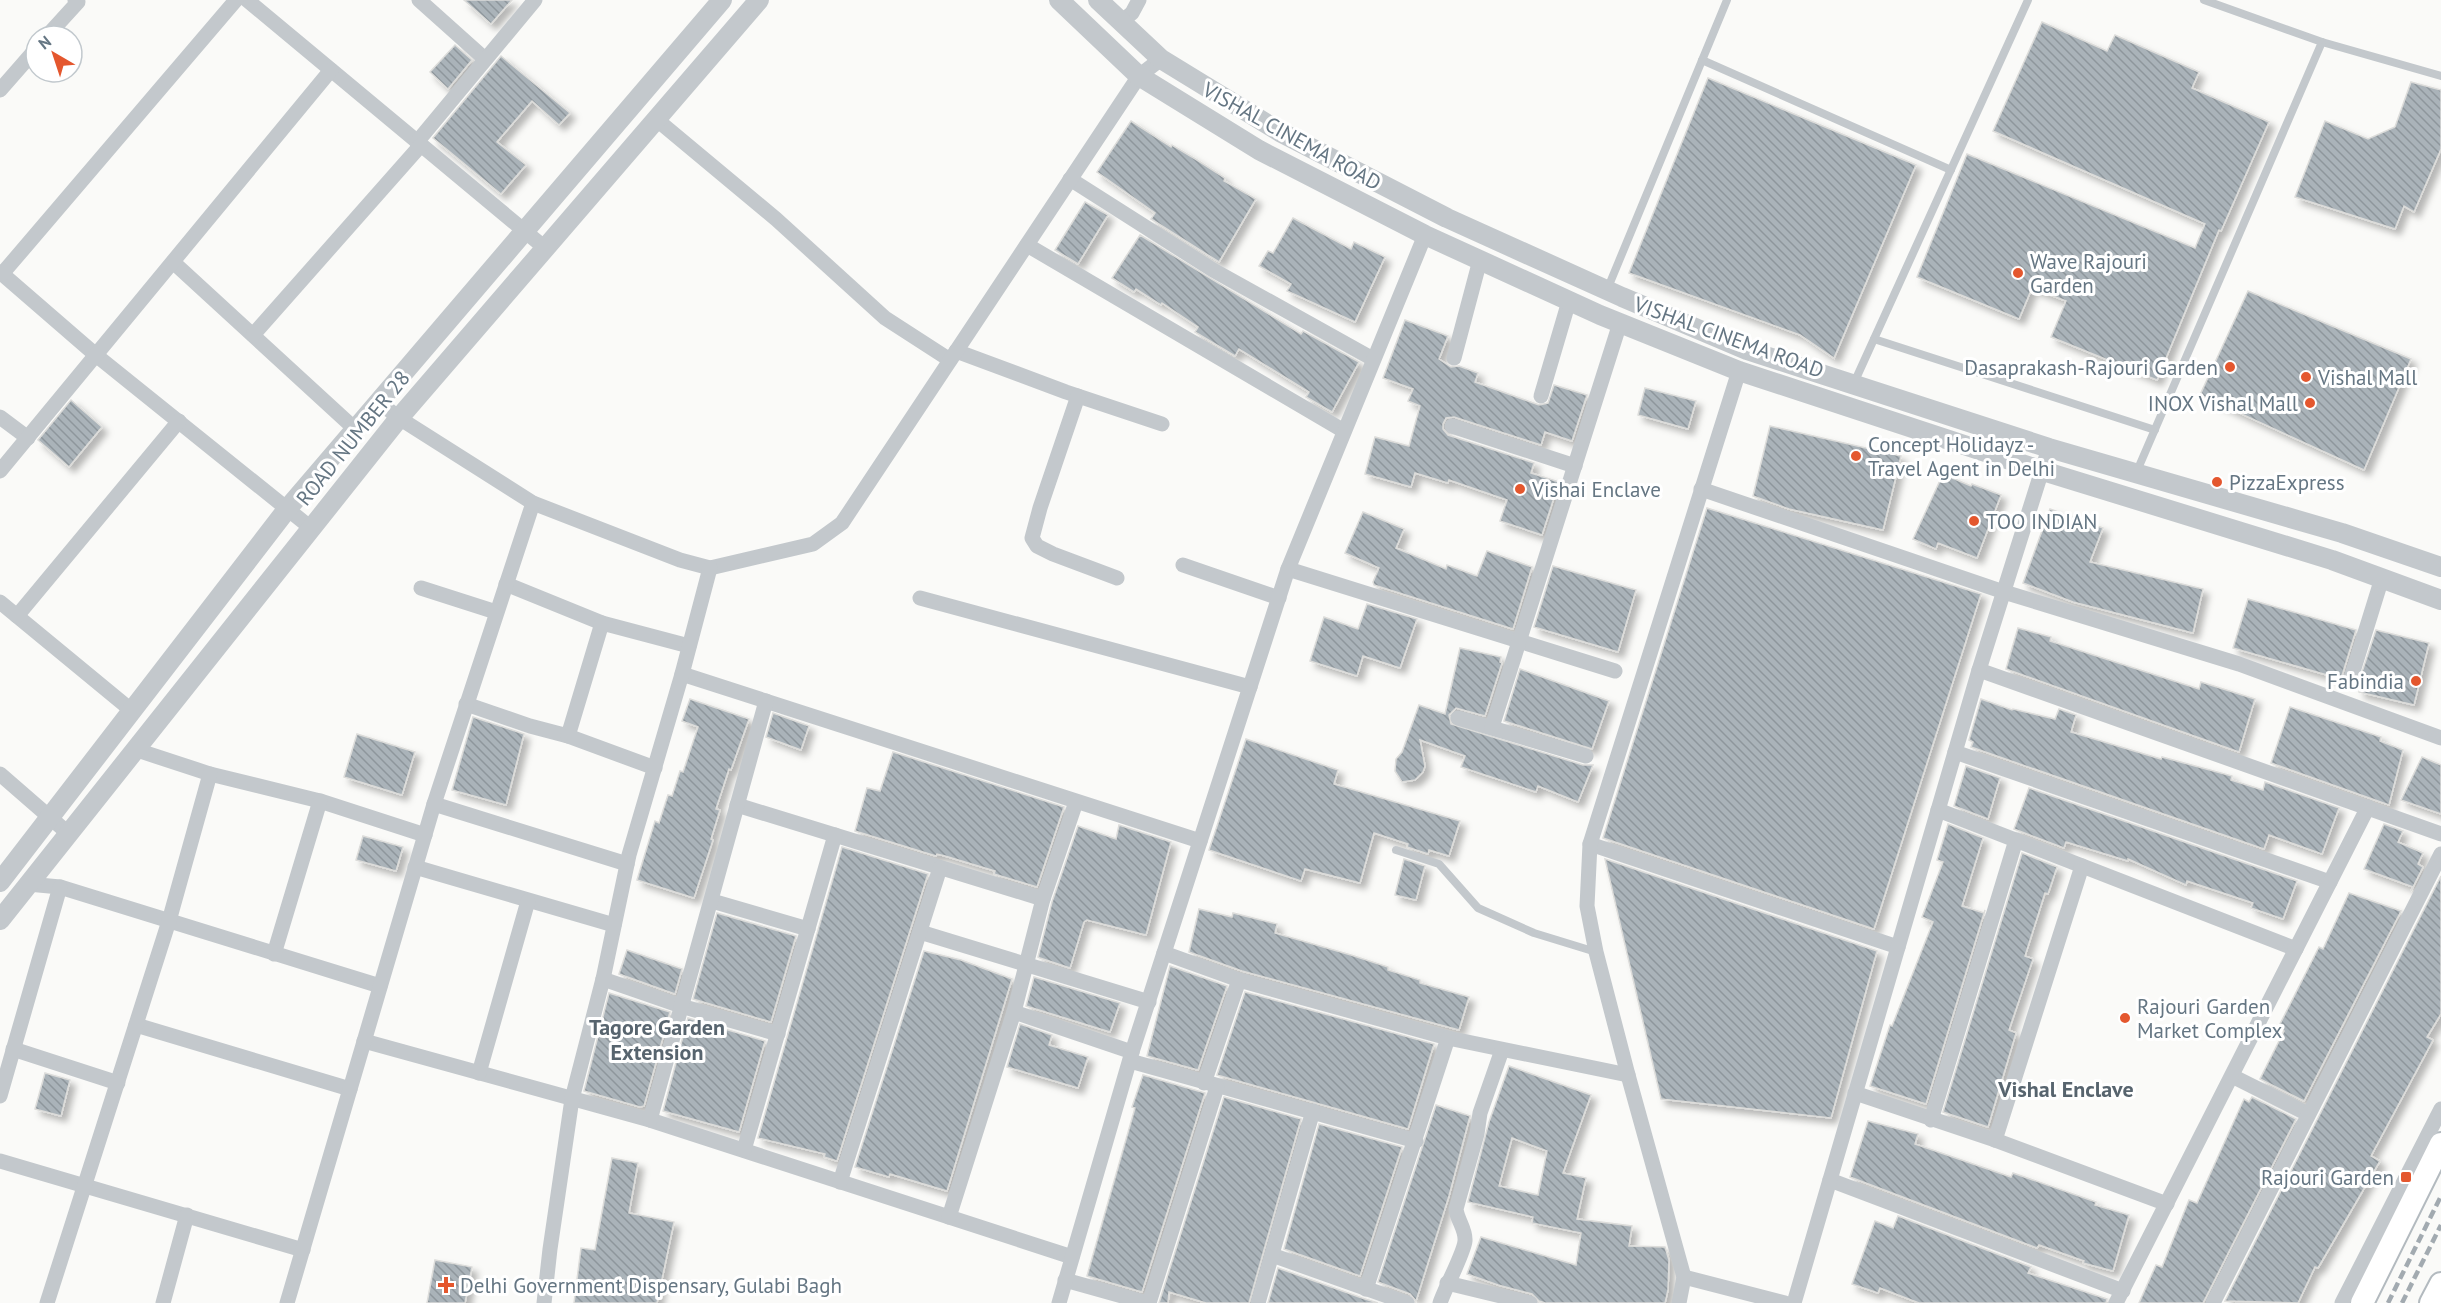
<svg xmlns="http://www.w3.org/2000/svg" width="2441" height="1303" viewBox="0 0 2441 1303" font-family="'PT Sans',sans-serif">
<defs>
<pattern id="building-back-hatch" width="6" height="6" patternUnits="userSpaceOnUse" patternTransform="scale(1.5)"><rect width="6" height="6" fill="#aab3b9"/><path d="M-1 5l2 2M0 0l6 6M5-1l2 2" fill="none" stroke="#8e969c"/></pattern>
<filter id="shadow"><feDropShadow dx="5.5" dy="5.5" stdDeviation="3" flood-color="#0004"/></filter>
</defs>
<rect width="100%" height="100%" fill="#fafaf8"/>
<g fill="url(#building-back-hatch)" stroke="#dcdcda" stroke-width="1.5" fill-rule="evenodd" filter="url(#shadow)">
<polygon points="464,0 512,0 491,24"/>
<polygon points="2042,22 2107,51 2115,35 2199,72 2192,88 2269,122 2221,231 2219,230 2157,380 2051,337 2066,301 2032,288 2019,319 1917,277 1967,154 2195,248 2205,224 1993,131"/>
<polygon points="455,45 472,60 448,89 430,72"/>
<polygon points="501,56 570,113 559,125 532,101 497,142 526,165 501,194 433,138"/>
<polygon points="1708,78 1916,165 1834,358 1800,335 1629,273"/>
<polygon points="2411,82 2441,90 2441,149 2414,212 2404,206 2395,229 2295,197 2325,121 2368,139 2395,127"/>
<polygon points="1131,121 1171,147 1172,145 1197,160 1225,178 1224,181 1256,199 1219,262 1151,219 1155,213 1097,172"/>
<polygon points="1085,202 1108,215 1078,264 1055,250"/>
<polygon points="1293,218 1351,249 1354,242 1385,257 1355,322 1287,291 1291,284 1259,266 1268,251 1273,253"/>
<polygon points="1140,235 1301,334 1303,331 1359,362 1332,412 1306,397 1309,392 1239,349 1235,356 1195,332 1198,327 1162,303 1161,305 1136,289 1134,292 1112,278"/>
<polygon points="2248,291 2411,359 2364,470 2200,395"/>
<polygon points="1405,320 1448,336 1439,359 1451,367 1459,366 1478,373 1475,382 1539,405 1548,403 1554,385 1587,395 1572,441 1545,432 1541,445 1454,417 1446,418 1443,424 1443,429 1448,435 1534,463 1531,473 1559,482 1542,535 1500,521 1507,500 1449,480 1448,483 1415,473 1411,487 1365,474 1375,437 1409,446 1420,406 1408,401 1413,389 1383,378"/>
<polygon points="1645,388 1696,401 1688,429 1638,415"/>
<polygon points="71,400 102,427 69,467 38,440"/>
<polygon points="1770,426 1901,456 1883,530 1789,509 1753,496"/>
<polygon points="1943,474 1971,486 1972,484 2001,495 1977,558 1938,543 1936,549 1913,539"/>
<polygon points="1707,508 1981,594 1874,929 1603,838"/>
<polygon points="2050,509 2103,528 2090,562 2203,589 2193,633 2073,602 2023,583"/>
<polygon points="1363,512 1404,529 1396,548 1446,569 1447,565 1477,576 1487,551 1532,567 1513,629 1374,585 1373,582 1379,568 1345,553"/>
<polygon points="1553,566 1636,590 1618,652 1534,627"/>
<polygon points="2248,599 2356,630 2341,679 2233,648"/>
<polygon points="1367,604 1417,619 1400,668 1363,656 1357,676 1310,661 1324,617 1358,629"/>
<polygon points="2018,628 2051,637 2050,641 2199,689 2201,682 2255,699 2239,752 2006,669"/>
<polygon points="2376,630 2429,643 2414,705 2359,692 2361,685 2358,684"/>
<polygon points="1460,648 1501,657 1500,662 1502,663 1485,716 1456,708 1449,715 1451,724 1583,765 1593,765 1578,802 1538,786 1536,792 1461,767 1465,756 1420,740 1425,766 1423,772 1415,780 1402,782 1395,771 1396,759 1402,752 1419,705 1445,714"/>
<polygon points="1520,669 1609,701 1592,749 1504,721"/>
<polygon points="690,699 749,719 731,770 729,769 716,809 720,810 711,839 713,840 694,898 637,880 655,821 659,823 668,795 672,796 680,771 683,772 698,727 682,721"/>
<polygon points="1981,699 2012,710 2013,709 2055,719 2059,709 2076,715 2071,732 2161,759 2162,757 2232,776 2231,780 2263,790 2265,782 2339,808 2322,854 2269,835 2264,849 1971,747 1973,742 1969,740"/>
<polygon points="2290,707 2381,737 2380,741 2403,750 2389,805 2271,763"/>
<polygon points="773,713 809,726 801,750 766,737"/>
<polygon points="473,717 524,734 506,805 452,790"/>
<polygon points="357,734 415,752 402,795 344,777"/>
<polygon points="1246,739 1338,770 1334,784 1460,821 1449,856 1429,850 1428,854 1407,847 1408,844 1374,833 1360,883 1305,869 1301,881 1209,850"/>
<polygon points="893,752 1064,807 1037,887 994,874 995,871 945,856 937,854 936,856 855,831 867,788 880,791"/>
<polygon points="2422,757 2441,765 2441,814 2401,800"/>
<polygon points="1966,766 2000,778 1988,819 1954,806"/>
<polygon points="2029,788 2297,881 2283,919 2251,908 2253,903 2187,881 2186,885 2128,859 2128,861 2066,842 2064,848 2014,829"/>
<polygon points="1948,824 1983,838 1962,906 1984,913 1985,910 1926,1104 1870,1086 1890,1025 1892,1026 1933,922 1922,917 1943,862 1937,860"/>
<polygon points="2384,824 2403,831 2398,842 2423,853 2418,864 2423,867 2411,891 2413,887 2364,869"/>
<polygon points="1119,825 1171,842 1146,935 1087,920 1084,922 1070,968 1040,958 1038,957 1052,902 1078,826 1116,839"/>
<polygon points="363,836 403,847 396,871 356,860"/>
<polygon points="842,847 928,874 837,1161 824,1157 825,1154 758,1138"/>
<polygon points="2022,853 2057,867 2048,894 2045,893 2025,956 2033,959 2009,1030 2016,1033 1988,1127 1943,1112"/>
<polygon points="1404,859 1425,866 1416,900 1395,895"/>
<polygon points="1605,859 1877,951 1831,1118 1661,1099"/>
<polygon points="2441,876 2441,1014 2427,1037 2433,1040 2371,1156 2380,1161 2318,1268 2315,1267 2298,1303 2225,1301"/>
<polygon points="2349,893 2401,911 2304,1101 2260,1079 2284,1031 2278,1028 2319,947 2323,949"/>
<polygon points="1199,909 1232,917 1233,913 1277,924 1275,933 1351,955 1388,967 1388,970 1420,980 1420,983 1469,997 1459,1030 1242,971 1189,952"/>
<polygon points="717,913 796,936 771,1022 693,999"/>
<polygon points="627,950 682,969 675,994 619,974"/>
<polygon points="924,951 961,960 1012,979 947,1191 890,1174 889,1177 855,1167"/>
<polygon points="1170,966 1227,986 1198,1070 1147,1056"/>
<polygon points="1034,977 1120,1003 1110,1032 1026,1006"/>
<polygon points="1245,992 1434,1044 1408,1129 1217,1075"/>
<polygon points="609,993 670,1012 644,1106 640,1107 584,1091"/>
<polygon points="688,1018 765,1041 739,1132 663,1111"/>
<polygon points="1020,1024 1052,1035 1049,1045 1088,1057 1078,1088 1007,1067"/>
<path d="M1509,1066l82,29 -28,78 23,5 -9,41 55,7 -3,20 36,1 4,13 -1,30 -3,13h-120l-6,-2 -7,-7 -34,-9 -31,-11 14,-37 95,28 5,-32 -49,-10 1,-6 -65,-15 21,-80zM1512,1138l35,13 -9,44 -39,-9z"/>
<polygon points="45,1073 70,1080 61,1116 35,1109"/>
<polygon points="1143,1075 1205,1093 1142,1292 1087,1276 1135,1108 1132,1107"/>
<polygon points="1224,1097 1301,1119 1249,1303 1206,1303 1169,1292 1168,1303 1159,1303"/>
<polygon points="2252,1097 2296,1119 2203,1303 2139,1303 2156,1265 2162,1267 2189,1200 2197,1203 2244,1099 2249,1102"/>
<polygon points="1436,1105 1470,1116 1449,1196 1416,1301 1410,1294 1378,1282"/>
<polygon points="1868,1121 1918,1134 1915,1144 2011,1177 2013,1173 2096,1202 2095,1205 2129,1215 2113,1271 2083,1263 2084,1261 2039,1245 2037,1248 1850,1177"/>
<polygon points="1319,1124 1402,1147 1360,1276 1284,1249"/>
<polygon points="612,1158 638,1163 629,1213 674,1222 657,1303 574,1303 581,1248 595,1250"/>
<polygon points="1898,1216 2031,1267 2028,1273 2107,1299 2106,1303 1919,1303 1880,1288 1878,1293 1852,1284 1875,1221 1893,1228"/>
<polygon points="435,1260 472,1267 465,1303 427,1303"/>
<polygon points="1278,1268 1362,1298 1378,1303 1268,1303"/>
</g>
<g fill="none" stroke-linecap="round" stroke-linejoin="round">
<g stroke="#b3babf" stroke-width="26">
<g id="secondary">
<polyline points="2362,1303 2441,1144"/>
<polyline points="2431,1303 2441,1284"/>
</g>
</g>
<g stroke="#c3c8cc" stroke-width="8">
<polyline points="2322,42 2441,76"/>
<polyline points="1702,60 1951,170"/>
<polyline points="1607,290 1727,0"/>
<polyline points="1874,339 2155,430"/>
<polyline points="1854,383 2028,0"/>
<polyline points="2137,471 2322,42 2204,0"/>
<polyline points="1396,850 1439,864 1478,908 1534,933 1596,952"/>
</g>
<g stroke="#c3c8cc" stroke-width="15">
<polyline points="247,0 545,248"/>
<polyline points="419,0 485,59"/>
<polyline points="1121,22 1132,13 1139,0"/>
<polyline points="47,36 78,2 75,0"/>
<polyline points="0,90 36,49"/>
<polyline points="656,119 776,219 885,318 950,360"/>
<polyline points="417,142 535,0"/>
<polyline points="1070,179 1213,270 1373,359"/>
<polyline points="1027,245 1344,431"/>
<polyline points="173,262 355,429"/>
<polyline points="0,272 97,356 311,528"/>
<polyline points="2,274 236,0"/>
<polyline points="253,335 421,145"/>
<polyline points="956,351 1066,392 1162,424"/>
<polyline points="1454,358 1480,260"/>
<polyline points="1078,396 1040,508 1032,538 1037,546 1053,554 1117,578"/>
<polyline points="1541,396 1569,301"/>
<polyline points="379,402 399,418 533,503 680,560 710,568 813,544 842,523 1139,76 1161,59"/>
<polyline points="0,417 28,438"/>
<polyline points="1452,426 1575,466"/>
<polyline points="0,471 331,70"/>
<polyline points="1701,489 2004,592 2239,664 2441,738"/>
<polyline points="1183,565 1279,598"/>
<polyline points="1288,569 1615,671"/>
<polyline points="506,584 602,623"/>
<polyline points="421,588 496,612"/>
<polyline points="920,598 1250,687"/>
<polyline points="0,602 131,710"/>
<polyline points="17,616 179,421"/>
<polyline points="1979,670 2441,834"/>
<polyline points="682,674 1200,841"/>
<polyline points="2351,678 2382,578"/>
<polyline points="466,704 530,726 568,736 602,623 689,646"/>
<polyline points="1458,718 1586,756"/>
<polyline points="1492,727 1620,323"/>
<polyline points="568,736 655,768"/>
<polyline points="134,749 210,774 320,801 425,835"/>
<polyline points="1955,752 2330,882"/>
<polyline points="0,774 69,834"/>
<polyline points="434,804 627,864"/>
<polyline points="737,805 1043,899"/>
<polyline points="1938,810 2296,949"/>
<polyline points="1590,844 1898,947"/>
<polyline points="415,867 614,925"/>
<polyline points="28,884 60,887 380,986"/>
<polyline points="712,901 808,929"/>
<polyline points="920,932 1149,1002"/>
<polyline points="1164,953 1239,980 1448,1038 1628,1075"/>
<polyline points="274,954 320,801"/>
<polyline points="603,979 681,1006 778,1034"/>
<polyline points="1014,1012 1132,1052"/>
<polyline points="136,1025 350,1089"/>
<polyline points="364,1041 650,1120 1072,1257"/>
<polyline points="13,1049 118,1083"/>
<polyline points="1130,1061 1416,1141"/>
<polyline points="479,1073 528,901"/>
<polyline points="2232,1076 2308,1114"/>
<polyline points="1204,1083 1239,980"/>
<polyline points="1855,1093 1995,1140 2167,1204"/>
<polyline points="0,1096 60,887"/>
<polyline points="650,1120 766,701"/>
<polyline points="1931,1120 2016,840"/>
<polyline points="1995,1140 2082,866"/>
<polyline points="744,1150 835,835"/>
<polyline points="0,1161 303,1250"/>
<polyline points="1830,1180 2123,1291"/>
<polyline points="840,1182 940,868"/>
<polyline points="949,1217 1014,1012 1043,899 1076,802"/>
<polyline points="1272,1255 1407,1303"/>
<polyline points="1684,1277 1785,1303"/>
<polyline points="1065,1280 1147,1303"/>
<polyline points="1447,1283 1530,1303"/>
<polyline points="1366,1289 1448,1038"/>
<polyline points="47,1303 169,921 210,774"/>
<polyline points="163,1303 187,1215"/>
<polyline points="287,1303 434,804 533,503"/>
<polyline points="544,1303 550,1249 572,1099 603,979 629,855 682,674 710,568"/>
<polyline points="1059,1303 1132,1052 1288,569 1425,235"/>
<polyline points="1149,1303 1217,1087"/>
<polyline points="1258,1303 1313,1111"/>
<path d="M1440,1303c5,-15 24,-50 25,-62 1,-12 -8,-21 -9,-32l21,-75 3,-21 22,-63"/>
<polyline points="1679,1303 1684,1277 1628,1075 1596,952 1587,906 1590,844 1739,371"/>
<polyline points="1794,1303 1979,670 2049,448"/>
<polyline points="2116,1303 2368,807"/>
<polyline points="2213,1303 2441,854"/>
<polyline points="2342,1303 2441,1109"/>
</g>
<g stroke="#c3c8cc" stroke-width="20">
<polyline points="1059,0 1139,76 1259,150 1425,235 1600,315 1739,371 2043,471 2332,560 2441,600"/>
<polyline points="1098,0 1161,59 1280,132 1447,218 1622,297 1747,350 2049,448 2342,533 2441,567"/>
<polyline points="0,882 288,508 722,0"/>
<polyline points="0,920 399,418 759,0"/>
</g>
<use href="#secondary" stroke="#fff" stroke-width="22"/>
<g stroke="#a2aab0" stroke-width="4.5" stroke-dasharray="9 4.5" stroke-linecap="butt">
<polyline points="2388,1303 2441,1196"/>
<polyline points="2402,1303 2441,1225"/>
</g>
</g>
<g fill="#e4572e" stroke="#fff" stroke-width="2">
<circle cx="2018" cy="273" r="6"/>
<circle cx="2230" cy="367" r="6"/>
<circle cx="2306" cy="377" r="6"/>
<circle cx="2310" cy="403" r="6"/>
<circle cx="1856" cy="456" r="6"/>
<circle cx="2217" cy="482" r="6"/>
<circle cx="1520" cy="489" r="6"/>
<circle cx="1974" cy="521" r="6"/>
<circle cx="2416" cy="681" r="6"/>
<circle cx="2125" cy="1018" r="6"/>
<rect x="2400" y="1171" width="12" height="12" rx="3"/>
<path d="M443 1276h6v6h6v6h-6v6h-6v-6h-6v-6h6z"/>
</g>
<g text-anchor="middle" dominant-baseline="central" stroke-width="6" stroke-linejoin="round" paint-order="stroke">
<g font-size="21" fill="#657683" stroke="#fff">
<text transform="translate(1292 136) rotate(29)">VISHAL CINEMA ROAD</text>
<text transform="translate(1729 337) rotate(20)">VISHAL CINEMA ROAD</text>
<text transform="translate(353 438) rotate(-51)">ROAD NUMBER 28</text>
</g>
<g font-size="21" fill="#657683" stroke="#fff" text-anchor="start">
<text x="2030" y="261">Wave Rajouri<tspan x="2030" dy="24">Garden</tspan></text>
<text x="2218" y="367" text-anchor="end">Dasaprakash-Rajouri Garden</text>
<text x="2318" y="377">Vishal Mall</text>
<text x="2298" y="403" text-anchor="end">INOX Vishal Mall</text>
<text x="1868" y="444">Concept Holidayz -<tspan x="1868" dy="24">Travel Agent in Delhi</tspan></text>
<text x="2229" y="482">PizzaExpress</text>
<text x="1532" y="489">Vishai Enclave</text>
<text x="1986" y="521">TOO INDIAN</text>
<text x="2404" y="681" text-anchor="end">Fabindia</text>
<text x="2137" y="1006">Rajouri Garden<tspan x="2137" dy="24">Market Complex</tspan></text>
<text x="2394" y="1177" text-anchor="end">Rajouri Garden</text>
<text x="460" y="1285">Delhi Government Dispensary, Gulabi Bagh</text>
</g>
<g font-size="22" font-weight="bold" fill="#57646e" stroke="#fff">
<text x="657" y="1027">Tagore Garden<tspan x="657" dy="25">Extension</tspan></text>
<text x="2066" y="1089">Vishal Enclave</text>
</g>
</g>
<g transform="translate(54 54) rotate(321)"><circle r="28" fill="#ffffff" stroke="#c1c8cd" stroke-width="1.5"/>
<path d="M0-4.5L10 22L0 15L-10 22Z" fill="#e4572e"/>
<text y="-9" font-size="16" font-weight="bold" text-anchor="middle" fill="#657683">N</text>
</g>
</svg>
